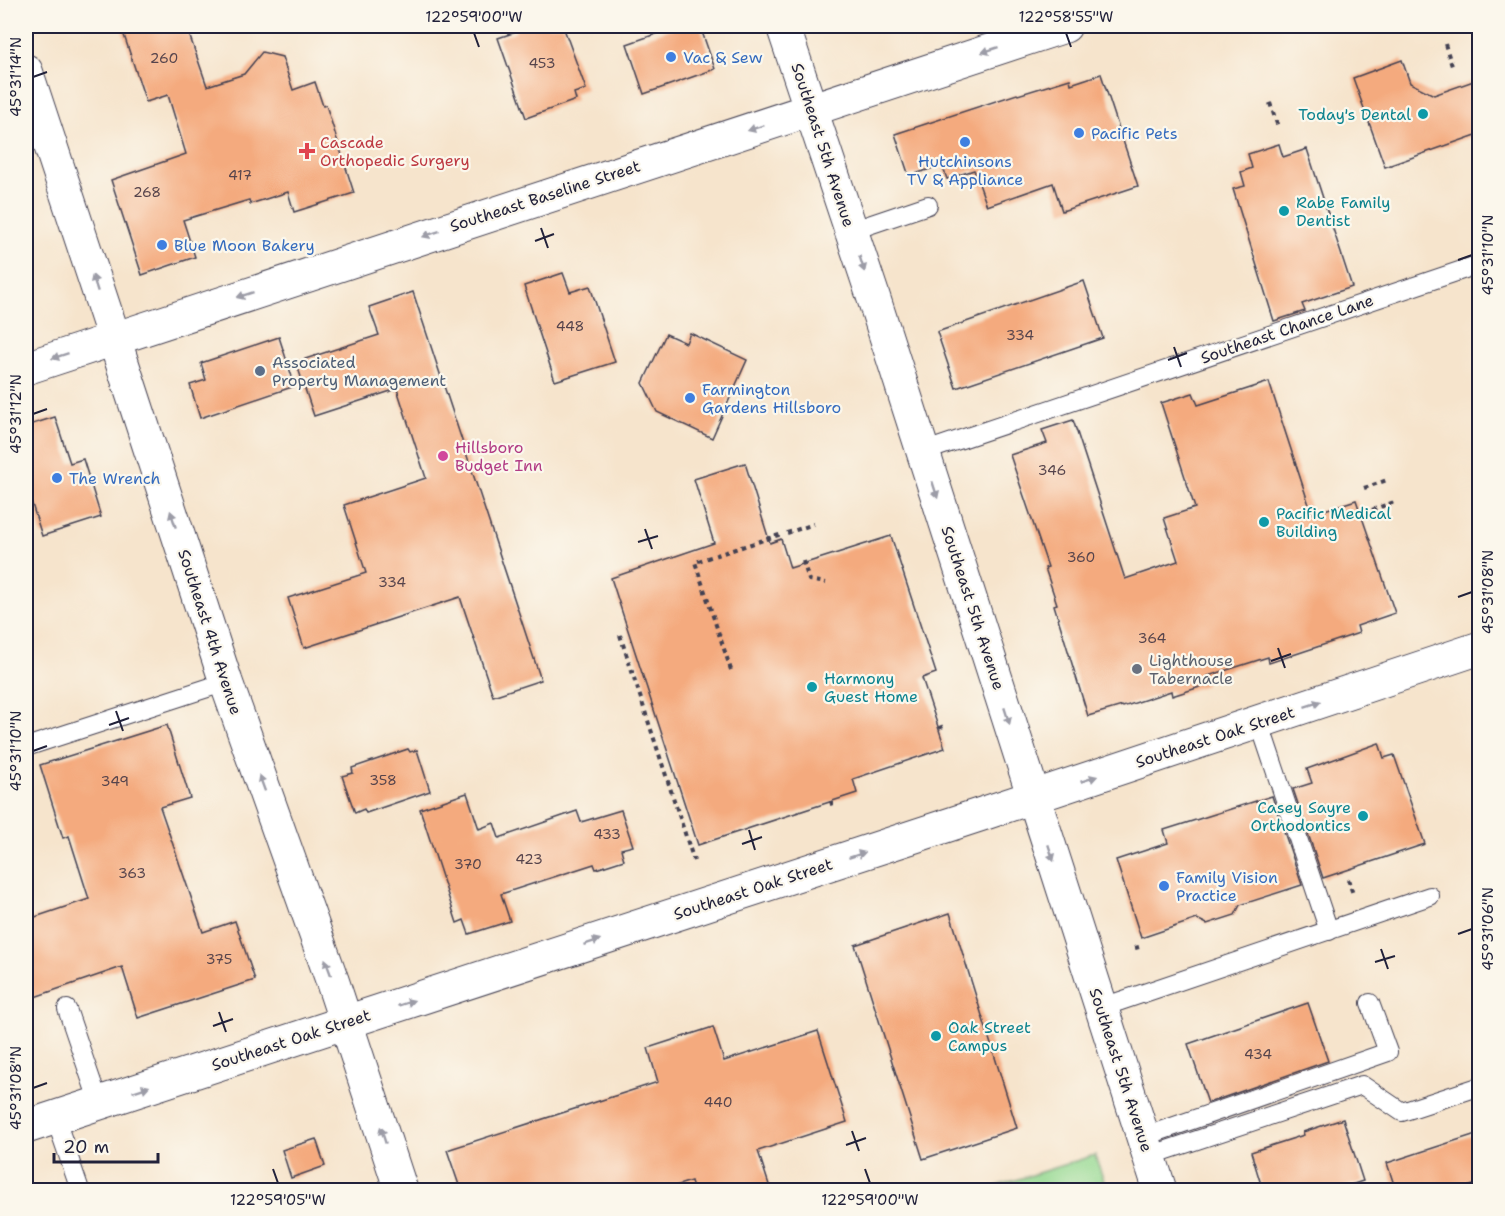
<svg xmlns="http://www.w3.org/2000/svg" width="1505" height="1216" viewBox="0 0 1505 1216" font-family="'Shantell Sans',sans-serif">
<rect width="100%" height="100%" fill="#fbf7ec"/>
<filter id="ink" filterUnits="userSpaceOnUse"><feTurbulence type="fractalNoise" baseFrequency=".0167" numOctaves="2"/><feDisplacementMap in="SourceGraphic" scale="12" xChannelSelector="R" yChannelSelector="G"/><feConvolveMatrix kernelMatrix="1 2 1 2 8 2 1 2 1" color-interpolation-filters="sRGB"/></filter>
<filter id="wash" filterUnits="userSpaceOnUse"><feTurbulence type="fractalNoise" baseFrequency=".008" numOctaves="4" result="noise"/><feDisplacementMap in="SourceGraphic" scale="24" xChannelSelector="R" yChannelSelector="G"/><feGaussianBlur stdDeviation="1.35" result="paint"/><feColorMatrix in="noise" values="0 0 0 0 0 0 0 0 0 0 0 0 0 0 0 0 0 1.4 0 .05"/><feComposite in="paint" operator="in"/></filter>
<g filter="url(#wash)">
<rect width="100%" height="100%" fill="#f6e4cc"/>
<polygon fill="#95d992" stroke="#5c7e66" stroke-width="1.5" points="1095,1155 1107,1190 984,1190"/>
<g id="blocks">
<g fill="#f4aa7e">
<polygon points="121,26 154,26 189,34 207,86 244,74 262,52 282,57 293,90 315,82 323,106 326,105 354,193 294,212 288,192 250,204 249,200 183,220 195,257 142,275 111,180 186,154 168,95 146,102"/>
<polygon points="514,26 563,26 586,89 574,93 576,100 526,118 498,38 516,32"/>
<polygon points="679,26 700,26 715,69 644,94 627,44"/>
<polygon points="1402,60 1410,83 1434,95 1479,79 1479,134 1385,167 1353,78"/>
<polygon points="1101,74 1138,186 1062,211 1053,183 987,206 974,170 947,179 942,165 909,176 895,134 1017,94 1018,95 1070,79 1071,84"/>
<polygon points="1279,144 1283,157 1307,149 1352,287 1302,304 1305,311 1274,321 1233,189 1245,186 1241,172 1252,168 1248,154"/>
<polygon points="563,273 570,292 590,286 615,362 555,381 524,286"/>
<polygon points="1084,281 1103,338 956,388 937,332"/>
<polygon points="413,292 541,680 493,696 460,597 304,648 288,598 366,573 344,505 426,478 397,389 314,416 296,362 379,335 369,307"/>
<polygon points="690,333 747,360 712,438 657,412 643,383 666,334 686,343"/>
<polygon points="279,337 295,386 200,418 190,385 206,380 201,363"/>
<polygon points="1269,382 1312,514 1356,500 1395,613 1357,626 1359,633 1269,663 1268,657 1208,676 1209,678 1204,680 1206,685 1172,696 1171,691 1123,707 1122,706 1088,716 1054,605 1057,604 1045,568 1048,567 1010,455 1047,443 1042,430 1073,420 1125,579 1178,561 1164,518 1195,508 1161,403 1193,393 1198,405"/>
<polygon points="55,417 70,463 83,459 101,517 42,536 26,485 26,426"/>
<polygon points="745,463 770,543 781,539 790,568 891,536 936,673 922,678 945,748 853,779 857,793 698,845 611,578 714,543 694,479"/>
<polygon points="167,725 190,798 160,807 203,932 235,921 255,980 138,1018 122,967 26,1000 26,920 89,899 69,836 63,838 40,765"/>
<polygon points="1379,743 1384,758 1394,755 1425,844 1323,878 1293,789 1312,783 1307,769"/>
<polygon points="408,749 410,752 417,750 430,791 366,813 364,809 355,813 342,776 353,773 352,768"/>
<polygon points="467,793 479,829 494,823 499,838 577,811 581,822 621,810 633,846 621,849 624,860 596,869 594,864 501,894 510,921 469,934 464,920 457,923 420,809"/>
<polygon points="1272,796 1302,885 1240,905 1235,915 1207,924 1197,919 1141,938 1116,860 1168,843 1164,830"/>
<polygon points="950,913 1017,1128 923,1159 855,945"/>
<polygon points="1308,1003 1328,1061 1208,1103 1188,1044"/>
<polygon points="713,1027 724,1061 818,1031 847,1122 758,1151 771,1191 694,1191 691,1181 660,1191 461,1191 447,1150 658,1082 648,1048"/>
<polygon points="1343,1119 1363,1181 1332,1191 1263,1191 1251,1152 1304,1135 1303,1132"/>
<polygon points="1479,1133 1479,1183 1456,1191 1396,1191 1387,1163"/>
<polygon points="316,1139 325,1166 291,1178 282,1150"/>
</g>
</g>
</g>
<g filter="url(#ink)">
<use href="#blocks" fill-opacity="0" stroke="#423f51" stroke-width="1.5"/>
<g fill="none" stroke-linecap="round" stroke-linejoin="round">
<g stroke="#423f51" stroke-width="20">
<g id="lane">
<polyline points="851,231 928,205"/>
<polyline points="923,452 1480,264"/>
<polyline points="1259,722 1329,931"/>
<polyline points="26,747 226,682"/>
<polyline points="1100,1008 1430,896"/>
<polyline points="67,1009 99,1103"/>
<polyline points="55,1117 80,1190"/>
<polyline points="1143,1137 1388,1052 1370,1003"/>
<polyline points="1149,1156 1362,1085 1402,1112 1478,1087"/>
</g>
</g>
<g stroke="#423f51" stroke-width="35">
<polyline id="street" points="114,338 226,682 332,980 401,1190"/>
</g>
<g stroke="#423f51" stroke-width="35">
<g id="secondary">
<polyline points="783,26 873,296 1160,1190"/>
<polyline points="26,71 114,338"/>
</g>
</g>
<g stroke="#423f51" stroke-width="35">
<g id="highway">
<polyline points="26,368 1065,26"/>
<polyline points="26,1127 985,813 1480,648"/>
</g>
</g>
<g stroke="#423f51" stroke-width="4" stroke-dasharray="4.5 4.5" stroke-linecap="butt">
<polyline points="1445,44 1452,66"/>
<polyline points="1270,103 1278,127"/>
<polyline points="1364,488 1387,480"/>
<polyline points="1372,510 1394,502"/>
<polyline points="787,533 814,524"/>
<polyline points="803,561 809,580 826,583"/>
<polyline points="620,635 694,861"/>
<polyline points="731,670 695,562 782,534"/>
<polyline points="939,728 946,725"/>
<polyline points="831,801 833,808"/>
<polyline points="1348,879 1353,894"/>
<polyline points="1135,948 1139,947"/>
<polyline points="26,1011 33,1008"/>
</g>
<use href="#lane" stroke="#fff" stroke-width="18"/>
<use href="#street" stroke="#fff" stroke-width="33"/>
<use href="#secondary" stroke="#fff" stroke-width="33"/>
<use href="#highway" stroke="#fff" stroke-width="33"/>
</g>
<defs><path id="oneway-solid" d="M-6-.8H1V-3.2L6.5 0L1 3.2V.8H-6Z" transform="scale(1.5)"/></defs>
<g fill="#9c9ca7">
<use href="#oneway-solid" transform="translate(990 50) rotate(162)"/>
<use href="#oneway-solid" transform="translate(756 128) rotate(162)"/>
<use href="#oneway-solid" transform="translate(431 234) rotate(161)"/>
<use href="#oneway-solid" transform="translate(862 264) rotate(72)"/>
<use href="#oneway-solid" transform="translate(95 283) rotate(-108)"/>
<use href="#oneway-solid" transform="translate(245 295) rotate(162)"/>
<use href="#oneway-solid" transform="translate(60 356) rotate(162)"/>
<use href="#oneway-solid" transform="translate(935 490) rotate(72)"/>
<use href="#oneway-solid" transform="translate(173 519) rotate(-108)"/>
<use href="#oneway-solid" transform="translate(1313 704) rotate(-18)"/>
<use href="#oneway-solid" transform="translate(1007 716) rotate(72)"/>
<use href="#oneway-solid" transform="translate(1089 779) rotate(-18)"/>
<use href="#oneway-solid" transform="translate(262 783) rotate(-110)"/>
<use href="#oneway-solid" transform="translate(1051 853) rotate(72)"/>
<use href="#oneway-solid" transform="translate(857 855) rotate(-18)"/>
<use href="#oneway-solid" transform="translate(592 942) rotate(-18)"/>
<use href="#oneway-solid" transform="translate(328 967) rotate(-110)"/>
<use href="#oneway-solid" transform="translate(406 1003) rotate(-18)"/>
<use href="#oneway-solid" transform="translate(141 1089) rotate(-18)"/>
<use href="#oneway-solid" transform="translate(383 1135) rotate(-108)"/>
</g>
</g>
<path fill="none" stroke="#22223b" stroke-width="2" d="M474,33l5,14M1066,33l5,14M33,77l14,-5M541,228l7,20M535,241l19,-7M1458,260l14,-5M1174,347l7,20M1168,360l19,-7M33,414l14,-5M645,529l7,20M638,542l20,-6M1458,597l14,-5M1278,648l7,20M1271,661l20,-7M116,711l7,20M109,725l20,-7M33,751l14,-5M749,830l6,20M742,844l20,-7M1458,934l14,-5M1381,949l7,20M1375,962l20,-6M219,1012l7,20M213,1026l20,-7M33,1088l14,-5M852,1131l7,20M846,1145l20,-7M273,1169l5,14M865,1169l5,14"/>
<g fill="#3f7fe0" stroke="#fbf7ec" stroke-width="2">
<circle cx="671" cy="57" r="6"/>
<circle cx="1079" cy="133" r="6"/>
<circle cx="965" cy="142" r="6"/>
<circle cx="162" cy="245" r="6"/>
<circle cx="690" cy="398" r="6"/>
<circle cx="57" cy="478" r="6"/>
<circle cx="1164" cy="886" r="6"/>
</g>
<g fill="#0f9aa8" stroke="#fbf7ec" stroke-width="2">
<circle cx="1423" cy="114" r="6"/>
<circle cx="1284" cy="211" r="6"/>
<circle cx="1264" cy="522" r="6"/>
<circle cx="812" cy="687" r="6"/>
<circle cx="1363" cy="816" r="6"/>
<circle cx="936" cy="1036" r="6"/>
</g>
<path fill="#e0444e" stroke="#fbf7ec" stroke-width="2" d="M304 142h6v6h6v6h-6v6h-6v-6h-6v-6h6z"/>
<circle fill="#5c6f8a" stroke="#fbf7ec" stroke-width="2" cx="260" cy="371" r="6"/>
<circle fill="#d1479c" stroke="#fbf7ec" stroke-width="2" cx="443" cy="456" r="6"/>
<circle fill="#6b7280" stroke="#fbf7ec" stroke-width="2" cx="1137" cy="669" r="6"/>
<g text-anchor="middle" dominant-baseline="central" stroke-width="4.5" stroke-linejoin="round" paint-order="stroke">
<g font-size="14" fill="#56444c">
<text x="164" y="58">260</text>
<text x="542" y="63">453</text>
<text x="240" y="175">417</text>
<text x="147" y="192">268</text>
<text x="570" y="326">448</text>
<text x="1020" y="335">334</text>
<text x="1052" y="470">346</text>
<text x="1081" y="557">360</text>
<text x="392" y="582">334</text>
<text x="1152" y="638">364</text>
<text x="383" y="780">358</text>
<text x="115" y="781">349</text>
<text x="607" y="834">433</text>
<text x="529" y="859">423</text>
<text x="468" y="864">370</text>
<text x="132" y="873">363</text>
<text x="219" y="959">375</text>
<text x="1258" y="1054">434</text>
<text x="718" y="1102">440</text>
</g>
<g font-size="16" fill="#366cbe" stroke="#fbf7ec" text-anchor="start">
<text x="683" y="57">Vac &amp; Sew</text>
<text x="1091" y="133">Pacific Pets</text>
<text x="965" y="161" text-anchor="middle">Hutchinsons<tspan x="965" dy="18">TV &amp; Appliance</tspan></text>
<text x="174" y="245">Blue Moon Bakery</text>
<text x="702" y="389">Farmington<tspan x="702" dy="18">Gardens Hillsboro</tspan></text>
<text x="69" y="478">The Wrench</text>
<text x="1176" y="877">Family Vision<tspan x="1176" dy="18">Practice</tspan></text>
</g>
<g font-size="16" fill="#0d838f" stroke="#fbf7ec" text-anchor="start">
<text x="1411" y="114" text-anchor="end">Today's Dental</text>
<text x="1296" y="202">Rabe Family<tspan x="1296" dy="18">Dentist</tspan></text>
<text x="1276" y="513">Pacific Medical<tspan x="1276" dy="18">Building</tspan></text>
<text x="824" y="678">Harmony<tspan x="824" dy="18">Guest Home</tspan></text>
<text x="1351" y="807" text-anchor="end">Casey Sayre<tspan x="1351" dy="18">Orthodontics</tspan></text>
<text x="948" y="1027">Oak Street<tspan x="948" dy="18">Campus</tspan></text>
</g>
<g font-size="16" fill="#be3a42" stroke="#fbf7ec" text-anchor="start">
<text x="320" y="142">Cascade<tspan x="320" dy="18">Orthopedic Surgery</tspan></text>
</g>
<g font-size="16" fill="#22223b" stroke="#fbf7ec">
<text transform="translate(823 145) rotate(72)">Southeast 5th Avenue</text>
<text transform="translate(545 196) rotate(-18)">Southeast Baseline Street</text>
<text transform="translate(1287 329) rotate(-19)">Southeast Chance Lane</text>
<text transform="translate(973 608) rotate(72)">Southeast 5th Avenue</text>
<text transform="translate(210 632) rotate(72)">Southeast 4th Avenue</text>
<text transform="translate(1215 737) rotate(-18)">Southeast Oak Street</text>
<text transform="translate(753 889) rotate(-18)">Southeast Oak Street</text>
<text transform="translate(291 1040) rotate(-18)">Southeast Oak Street</text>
<text transform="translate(1121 1070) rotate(72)">Southeast 5th Avenue</text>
</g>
<g font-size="16" fill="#4e5e75" stroke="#fbf7ec" text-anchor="start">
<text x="272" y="362">Associated<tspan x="272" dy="18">Property Management</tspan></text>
</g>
<g font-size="16" fill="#b23c85" stroke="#fbf7ec" text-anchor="start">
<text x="455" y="447">Hillsboro<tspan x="455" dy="18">Budget Inn</tspan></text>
</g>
<g font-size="16" fill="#5b616d" stroke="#fbf7ec" text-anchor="start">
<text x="1149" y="660">Lighthouse<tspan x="1149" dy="18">Tabernacle</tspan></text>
</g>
</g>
<rect width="1505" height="1216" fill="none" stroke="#fbf7ec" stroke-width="66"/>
<path d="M54 1153v9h104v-9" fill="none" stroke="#22223b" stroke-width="3"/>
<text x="63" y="1153" font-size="18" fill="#22223b" stroke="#fbf7ec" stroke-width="4.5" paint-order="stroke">20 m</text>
<rect x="33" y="33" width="1439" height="1150" fill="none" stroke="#22223b" stroke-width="2"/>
<g font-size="15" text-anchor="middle" fill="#22223b">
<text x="474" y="22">122°59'00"W</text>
<text x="1066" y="22">122°58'55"W</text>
<text transform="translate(16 77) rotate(-90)" y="5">45°31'14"N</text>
<text transform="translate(1488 255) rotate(-90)" y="5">45°31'10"N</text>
<text transform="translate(16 414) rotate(-90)" y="5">45°31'12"N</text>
<text transform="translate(1488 592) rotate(-90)" y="5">45°31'08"N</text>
<text transform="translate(16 751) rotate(-90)" y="5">45°31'10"N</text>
<text transform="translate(1488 929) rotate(-90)" y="5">45°31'06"N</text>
<text transform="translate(16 1088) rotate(-90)" y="5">45°31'08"N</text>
<text x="278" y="1205">122°59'05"W</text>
<text x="870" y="1205">122°59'00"W</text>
</g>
</svg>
